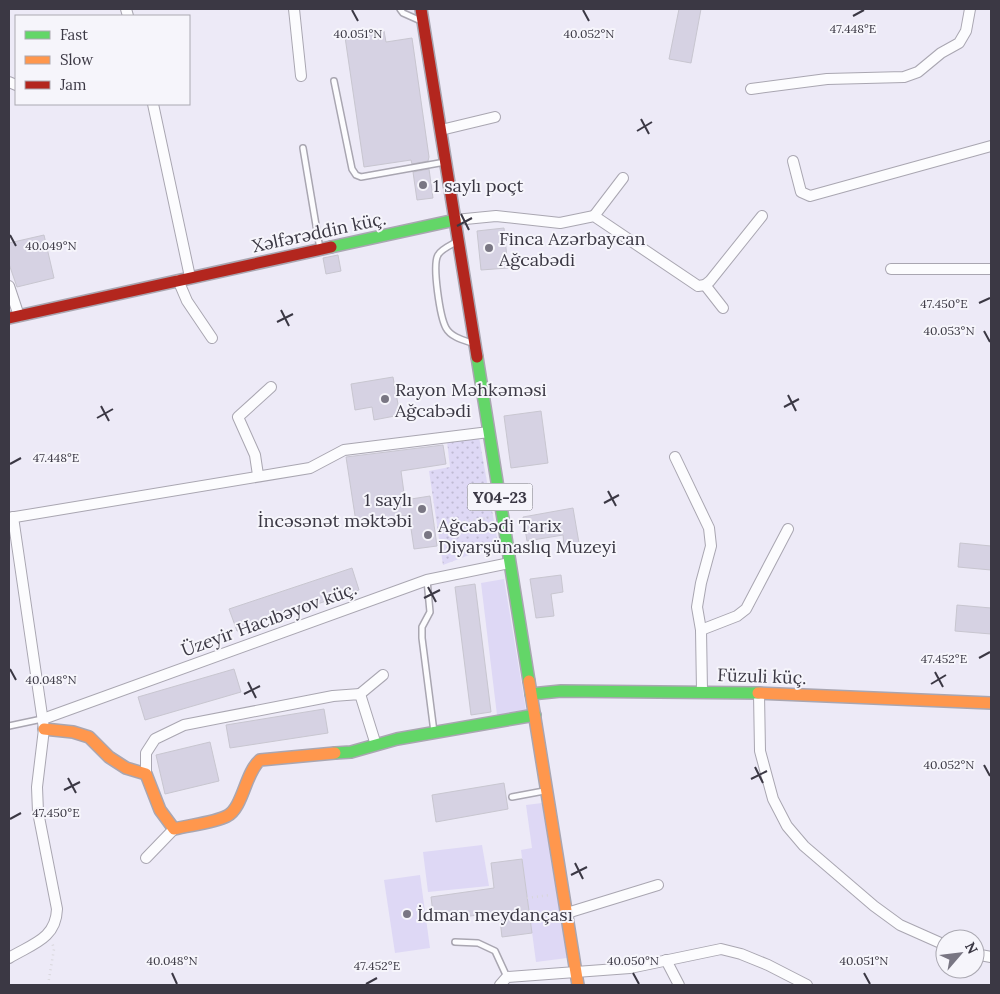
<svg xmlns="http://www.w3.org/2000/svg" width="1000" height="994" viewBox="0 0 1000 994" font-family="Lora,serif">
<defs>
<pattern id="park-dots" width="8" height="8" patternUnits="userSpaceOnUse" patternTransform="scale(1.25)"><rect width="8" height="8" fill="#ded8f5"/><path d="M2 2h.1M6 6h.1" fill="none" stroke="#bfbad3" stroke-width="1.8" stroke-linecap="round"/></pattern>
</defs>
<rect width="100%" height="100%" fill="#edeaf7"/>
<g fill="#ded8f5">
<polygon points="504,579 526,710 497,715 481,583"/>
<polygon points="542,803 567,958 536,962 521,850 532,848 526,805"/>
<polygon points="482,845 489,886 428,892 423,852"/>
<polygon points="420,875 430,948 395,953 384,880"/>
</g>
<polygon fill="url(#park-dots)" points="479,437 498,544 443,565 429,471 450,467 447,441"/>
<g fill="#d6d2e3" stroke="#c8c6d0">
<polygon points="679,9 701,9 691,63 669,59"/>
<polygon points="384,31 386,42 412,38 429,157 428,161 412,164 411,160 364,167 345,37"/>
<polygon points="429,169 433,198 417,200 413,172"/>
<polygon points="504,228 508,268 481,270 477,231"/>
<polygon points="44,235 54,278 17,287 9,264 9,243"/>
<polygon points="338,255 341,271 326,274 323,258"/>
<polygon points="393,377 400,415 374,420 372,407 355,410 351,384"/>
<polygon points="541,411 548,463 511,468 504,416"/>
<polygon points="443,445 446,464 401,471 405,500 430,496 437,546 414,549 409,515 356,522 346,457"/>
<polygon points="573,508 579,543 564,545 563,535 527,541 523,517"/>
<polygon points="960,543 991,546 991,570 958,567"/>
<polygon points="352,568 359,590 237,631 229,609"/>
<polygon points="561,575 563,592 551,594 554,616 536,618 530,579"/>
<polygon points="475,584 491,712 471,715 455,587"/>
<polygon points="957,605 991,608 991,634 955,631"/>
<polygon points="234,669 241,692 145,720 138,697"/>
<polygon points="324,709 328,733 230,748 226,725"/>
<polygon points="210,742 219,781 165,794 156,755"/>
<polygon points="504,783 508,809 436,822 432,795"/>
<polygon points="522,859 532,933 502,937 499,912 434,921 431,897 494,888 491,863"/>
</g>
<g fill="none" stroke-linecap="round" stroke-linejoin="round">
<g stroke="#a9a6b1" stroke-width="8">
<g id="lane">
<polyline points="400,9 403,13 421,21"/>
<polyline points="334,81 352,169 356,175 361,177 445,162"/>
<polyline points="303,148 320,249"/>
<path d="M456,242c-5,3 -15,7 -18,13 -6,10 2,62 8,73 5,9 17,12 26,15"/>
<polyline points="427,580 430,612 422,627 422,638 434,732"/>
<polyline points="9,726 42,719"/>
<polyline points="512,797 544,791"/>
<polyline points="455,942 478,943 495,951 507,977"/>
</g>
</g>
<g stroke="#a9a6b1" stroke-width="12">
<g id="street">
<polyline points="126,9 128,16"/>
<polyline points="294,9 301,76"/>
<polyline points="9,82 16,85"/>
<polyline points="751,89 827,79 904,77 918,72 941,53 959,43 966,31 970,9"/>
<polyline points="153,104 190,277"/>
<polyline points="441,130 495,117"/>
<polyline points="793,161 801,192 810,196 991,146"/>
<polyline points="594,216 623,178"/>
<polyline points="455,220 496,216 560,223 594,216 698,286 705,285 710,281 762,216"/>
<polyline points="891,269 991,269"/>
<polyline points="178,280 187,301 212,338"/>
<polyline points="705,285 723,308"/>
<polyline points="9,286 19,316"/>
<polyline points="675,457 709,528 711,546 701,583 697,607 701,630 702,691"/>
<polyline points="258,475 255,455 238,417 271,387"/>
<polyline points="9,518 310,468 344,450 489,432"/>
<polyline points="701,630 737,616 746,609 788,529"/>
<polyline points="360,694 383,675"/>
<polyline points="759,694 760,751 773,799 787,826 804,846 874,906 900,925 945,945"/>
<polyline points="43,719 427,580 510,563"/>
<polyline points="146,774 146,753 155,739 184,725 333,696 360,694 376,745"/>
<polyline points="146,858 174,829"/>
<polyline points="567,913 658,885"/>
<polyline points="975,954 991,957"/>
<path d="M9,958c23,-14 47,-19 48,-49l-19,-97 -1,-25 7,-58 -31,-212"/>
<polyline points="666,960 679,985"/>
<polyline points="500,985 507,977 630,968 721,949 741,954 768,965 807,985"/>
</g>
</g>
<g stroke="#a9a6b1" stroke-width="14">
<g id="fast">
<polyline points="331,247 455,220"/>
<polyline points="477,357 529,681"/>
<polyline points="531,694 561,691 758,693"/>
<polyline points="335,753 351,752 397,739 535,715"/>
</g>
</g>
<g stroke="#a9a6b1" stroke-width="14">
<g id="slow">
<polyline points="529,681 578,985"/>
<polyline points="758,693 991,703"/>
<path d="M44,729l29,3 16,5 20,20 17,11 20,6 14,36 14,19c15,-4 40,-6 53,-13 16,-8 18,-43 33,-56l75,-7"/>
</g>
</g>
<g stroke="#a9a6b1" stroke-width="14">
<g id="jam">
<polyline points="421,9 477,357"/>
<polyline points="9,318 331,247"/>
</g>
</g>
<g stroke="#d9d7dc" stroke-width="2.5" stroke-dasharray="1 4" stroke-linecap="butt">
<polyline points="434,525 489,518"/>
<polyline points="527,898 550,895"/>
<polyline points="48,985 54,949 52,942"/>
</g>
<use href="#lane" stroke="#fcfcfe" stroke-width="5"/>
<use href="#street" stroke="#fcfcfe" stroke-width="10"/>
<use href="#fast" stroke="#63d668" stroke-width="11"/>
<use href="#slow" stroke="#ff974d" stroke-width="11"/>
<use href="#jam" stroke="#b3261e" stroke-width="11"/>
</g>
<path fill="none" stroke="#3b3844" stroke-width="2" d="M352,10l6,11M583,10l6,11M853,16l11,-6M641,119l8,15M637,131l15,-9M461,214l8,16M457,226l15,-8M10,235l6,11M979,303l11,-5M281,310l8,16M277,322l16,-8M984,331l6,11M788,395l8,16M101,406l8,15M784,407l15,-8M97,418l16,-9M10,464l11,-6M608,491l8,15M604,503l15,-8M428,587l8,15M424,598l16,-8M979,658l11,-6M10,669l6,11M935,672l8,15M248,682l8,16M931,684l15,-9M244,694l16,-8M984,765l6,11M755,767l8,16M68,778l8,15M751,779l16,-8M64,790l16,-8M10,819l11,-6M575,863l8,16M571,875l16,-8M172,973l5,11M633,973l6,11M864,973l6,11M366,984l11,-6"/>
<g fill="#797683" stroke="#f6f5fb" stroke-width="2">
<circle cx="423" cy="185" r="5"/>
<circle cx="489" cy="248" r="5"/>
<circle cx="385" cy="399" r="5"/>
<circle cx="422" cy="509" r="5"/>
<circle cx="428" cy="535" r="5"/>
<circle cx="407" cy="914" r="5"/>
</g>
<g text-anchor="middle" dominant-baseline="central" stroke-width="4" stroke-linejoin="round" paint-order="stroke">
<rect fill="#f6f5fb" stroke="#73717b" stroke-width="1" x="467.5" y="483.5" width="65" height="27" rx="4"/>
<g font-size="16" font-weight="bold" fill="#3b3844">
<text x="500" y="497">Y04-23</text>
</g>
<g font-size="18" fill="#3b3844" stroke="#f6f5fb" text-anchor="start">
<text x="433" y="185">1 saylı poçt</text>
<text x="499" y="238">Finca Azərbaycan<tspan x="499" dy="21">Ağcabədi</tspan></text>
<text x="395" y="389">Rayon Məhkəməsi<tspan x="395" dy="21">Ağcabədi</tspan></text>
<text x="412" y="499" text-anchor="end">1 saylı<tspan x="412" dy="21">İncəsənət məktəbi</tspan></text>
<text x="438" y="525">Ağcabədi Tarix<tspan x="438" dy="21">Diyarşünaslıq Muzeyi</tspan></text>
<text x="417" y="914">İdman meydançası</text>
</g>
<g font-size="18" fill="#3b3844" stroke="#f6f5fb">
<text transform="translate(319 232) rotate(-12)">Xəlfərəddin küç.</text>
<text transform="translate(269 619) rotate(-20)">Üzeyir Hacıbəyov küç.</text>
<text transform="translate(762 676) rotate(2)">Füzuli küç.</text>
</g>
</g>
<g font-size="12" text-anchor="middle" fill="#3b3844" stroke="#f6f5fb" stroke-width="4" stroke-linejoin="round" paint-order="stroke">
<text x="853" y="33">47.448°E</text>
<text x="358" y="38">40.051°N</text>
<text x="589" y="38">40.052°N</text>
<text x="51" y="250">40.049°N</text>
<text x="944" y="308">47.450°E</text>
<text x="949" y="335">40.053°N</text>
<text x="56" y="462">47.448°E</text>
<text x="944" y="663">47.452°E</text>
<text x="51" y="684">40.048°N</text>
<text x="949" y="769">40.052°N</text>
<text x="56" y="817">47.450°E</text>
<text x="172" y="965">40.048°N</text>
<text x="633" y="965">40.050°N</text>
<text x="864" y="965">40.051°N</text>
<text x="377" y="970">47.452°E</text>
</g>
<rect width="1000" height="994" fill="none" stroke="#3b3844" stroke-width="20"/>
<rect x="15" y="15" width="175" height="90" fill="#f6f5fb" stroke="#aba9b2"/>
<rect x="25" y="31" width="25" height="8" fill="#63d668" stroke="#aba9b2"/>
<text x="60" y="40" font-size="15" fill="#3b3844">Fast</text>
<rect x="25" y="56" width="25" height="8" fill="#ff974d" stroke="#aba9b2"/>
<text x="60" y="65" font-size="15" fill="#3b3844">Slow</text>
<rect x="25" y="81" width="25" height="8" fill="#b3261e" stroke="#aba9b2"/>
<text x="60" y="90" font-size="15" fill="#3b3844">Jam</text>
<g transform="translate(960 954) rotate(62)"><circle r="24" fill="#f6f5fb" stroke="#aba9b2"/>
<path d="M0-4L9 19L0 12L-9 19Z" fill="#797683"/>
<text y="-8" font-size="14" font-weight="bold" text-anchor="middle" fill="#3b3844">N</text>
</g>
</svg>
